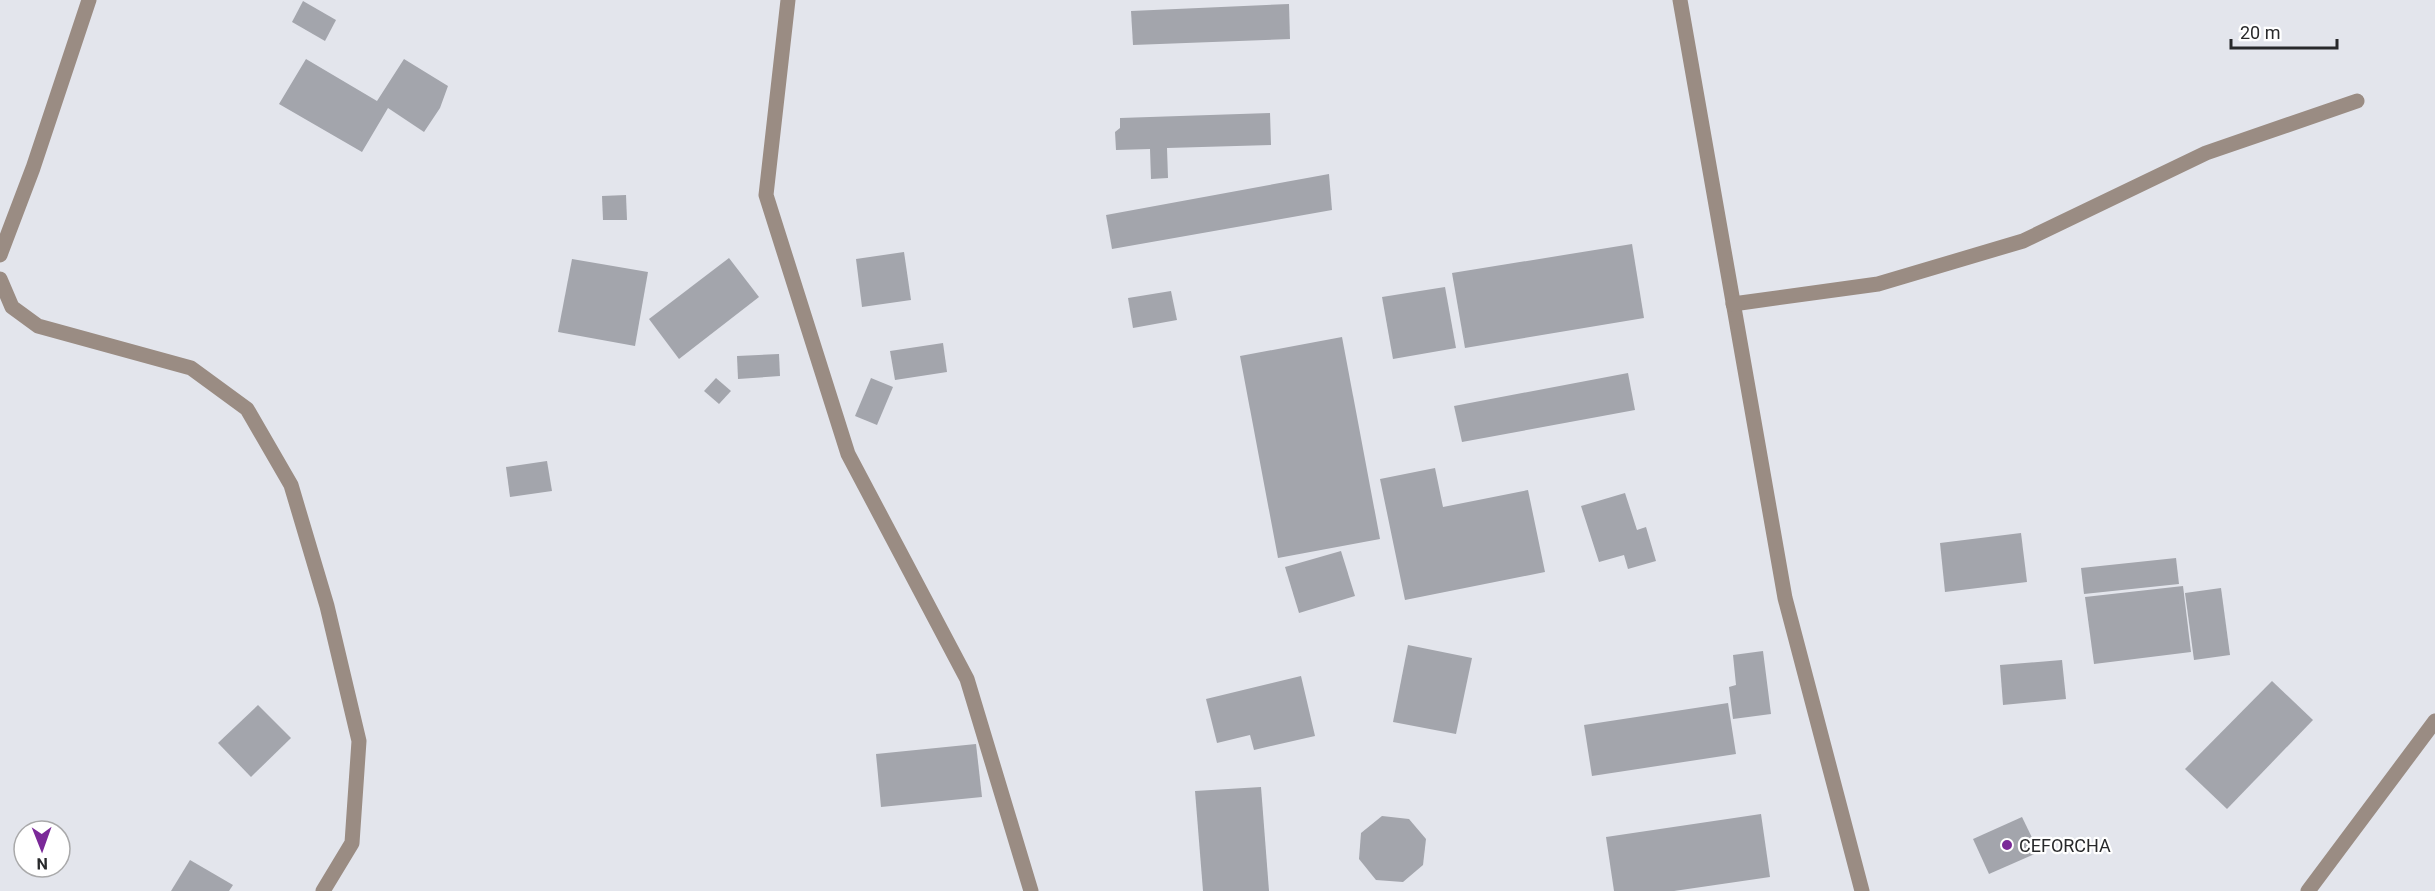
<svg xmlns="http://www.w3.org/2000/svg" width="2435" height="891" viewBox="0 0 2435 891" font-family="Roboto,sans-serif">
<rect width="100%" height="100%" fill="#e3e5ec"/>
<g fill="#a3a5ac">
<polygon points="303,1 336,20 325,41 292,22"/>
<polygon points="1289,4 1290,39 1133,45 1131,11"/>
<polygon points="306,59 377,101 404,59 448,86 440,108 424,132 388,108 362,152 279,104"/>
<polygon points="1270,113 1271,145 1167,148 1168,178 1151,179 1150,149 1116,150 1115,132 1120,128 1120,118"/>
<polygon points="1329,174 1332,210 1112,249 1106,215"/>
<polygon points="626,195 627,220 603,220 602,196"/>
<polygon points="1632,244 1644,318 1465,348 1452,273"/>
<polygon points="904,252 911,300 862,307 856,259"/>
<polygon points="729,258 759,297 679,359 649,319"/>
<polygon points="572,259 648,272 635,346 558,332"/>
<polygon points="1445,287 1456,348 1393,359 1382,297"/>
<polygon points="1171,291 1177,320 1133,328 1128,298"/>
<polygon points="1342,337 1380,539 1278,558 1240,356"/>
<polygon points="943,343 947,372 895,380 890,351"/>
<polygon points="779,354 780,376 738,379 737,356"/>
<polygon points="1628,373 1635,410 1462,442 1454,406"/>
<polygon points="716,378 731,391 719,404 704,391"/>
<polygon points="871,378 893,387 877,425 855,416"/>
<polygon points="547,461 552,491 510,497 506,467"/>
<polygon points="1435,468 1443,507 1528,490 1545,572 1405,600 1380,479"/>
<polygon points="1625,493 1637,530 1646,527 1656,561 1628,569 1624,555 1599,562 1581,506"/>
<polygon points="2021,533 2027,582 1945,592 1940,543"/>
<polygon points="1341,551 1355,596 1299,613 1285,567"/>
<polygon points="2176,558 2179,584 2084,594 2081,568"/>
<polygon points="2183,586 2191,652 2094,664 2085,597"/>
<polygon points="2221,588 2230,655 2194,660 2185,593"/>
<polygon points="1408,645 1472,658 1456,734 1393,722"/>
<polygon points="1763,651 1771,714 1733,719 1729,687 1736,685 1733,655"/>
<polygon points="2062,660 2066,699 2003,705 2000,665"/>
<polygon points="1301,676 1315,736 1254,750 1250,735 1217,743 1206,699"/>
<polygon points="2272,681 2313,720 2227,809 2185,769"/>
<polygon points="1728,703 1736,754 1592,776 1584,725"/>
<polygon points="258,705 291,738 251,777 218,743"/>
<polygon points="976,744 982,797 881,807 876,754"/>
<polygon points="1261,787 1269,891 1203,891 1195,791"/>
<polygon points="1761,814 1770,877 1674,891 1614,891 1606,837"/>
<polygon points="1382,816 1409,819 1426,839 1423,865 1403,882 1376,880 1359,859 1361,833"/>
<polygon points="2022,817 2039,852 1989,874 1973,839"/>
<polygon points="190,860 233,885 229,891 171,891"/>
</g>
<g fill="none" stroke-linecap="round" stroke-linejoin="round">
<g stroke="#9a8c83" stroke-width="15">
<polyline points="788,0 766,195 848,454 967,679 1031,891"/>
<polyline points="1680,0 1785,598 1862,891"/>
<polyline points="0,255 33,168 89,0"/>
<polyline points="0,279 12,307 38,326 191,368 247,409 291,485 327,606 359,741 352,843 323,891"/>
<polyline points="1733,304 1878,284 2023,241 2206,153 2357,101"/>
<polyline points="2308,891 2435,721"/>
</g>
</g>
<circle fill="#7a2898" stroke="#fff" stroke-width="2" cx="2007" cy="845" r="6"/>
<g text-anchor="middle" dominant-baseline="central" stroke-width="4.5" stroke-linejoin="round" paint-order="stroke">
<g font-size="18" fill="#28292b" stroke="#fff" text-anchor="start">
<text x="2019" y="845">CEFORCHA</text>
</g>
</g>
<g transform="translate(42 849) rotate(179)"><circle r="28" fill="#ffffff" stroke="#a9a9aa" stroke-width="1.5"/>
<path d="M0-4.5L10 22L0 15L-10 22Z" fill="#7a2898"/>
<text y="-9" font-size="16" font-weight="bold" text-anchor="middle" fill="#28292b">N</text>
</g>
<path d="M2231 39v9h106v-9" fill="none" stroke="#28292b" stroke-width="3"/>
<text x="2240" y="39" font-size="18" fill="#28292b" stroke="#ffffff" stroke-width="4.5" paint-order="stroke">20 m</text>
</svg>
